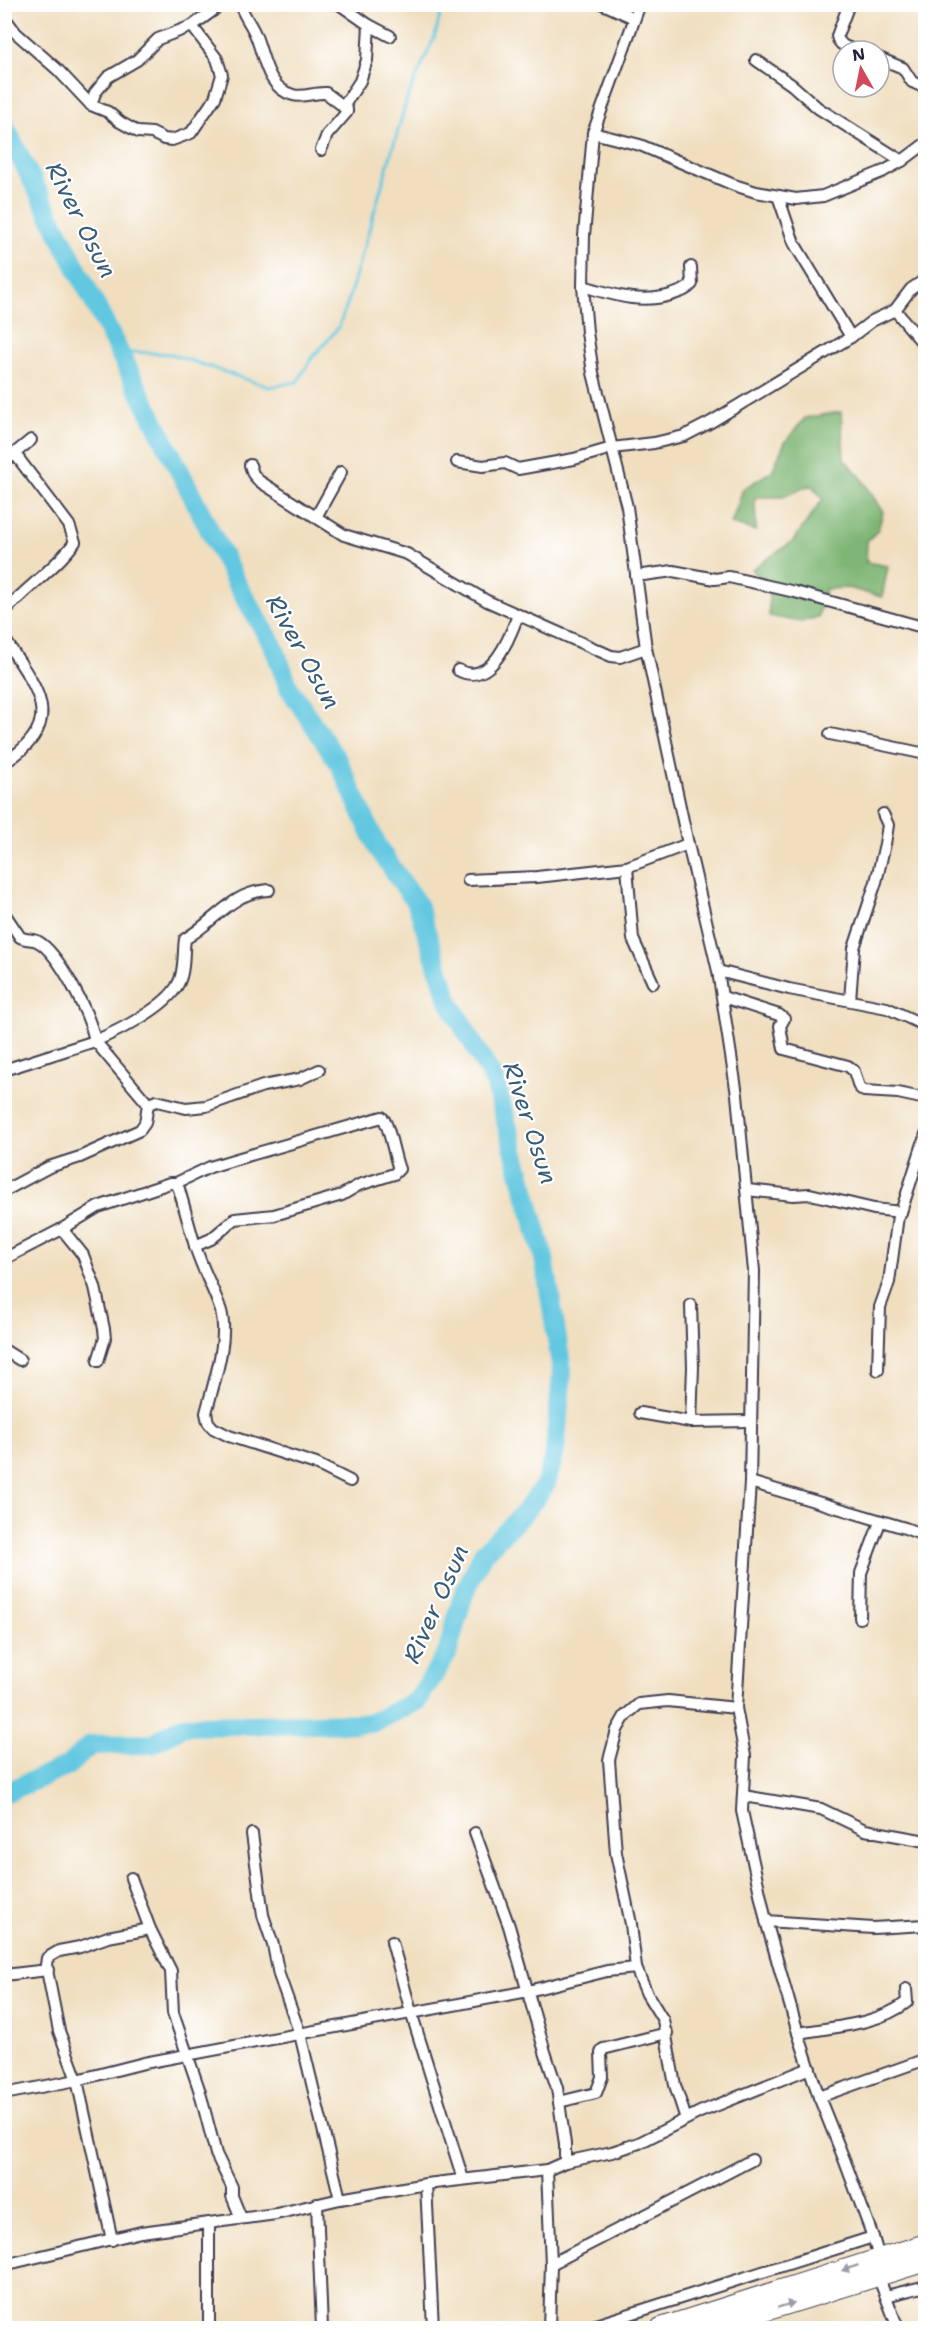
<svg xmlns="http://www.w3.org/2000/svg" width="930" height="2333" viewBox="0 0 930 2333" font-family="'Shantell Sans',sans-serif">
<rect width="100%" height="100%" fill="#fff"/>
<filter id="ink" filterUnits="userSpaceOnUse"><feTurbulence type="fractalNoise" baseFrequency=".0167" numOctaves="2"/><feDisplacementMap in="SourceGraphic" scale="12" xChannelSelector="R" yChannelSelector="G"/><feConvolveMatrix kernelMatrix="1 2 1 2 8 2 1 2 1" color-interpolation-filters="sRGB"/></filter>
<filter id="wash" filterUnits="userSpaceOnUse"><feTurbulence type="fractalNoise" baseFrequency=".008" numOctaves="4" result="noise"/><feDisplacementMap in="SourceGraphic" scale="24" xChannelSelector="R" yChannelSelector="G"/><feGaussianBlur stdDeviation="1.35" result="paint"/><feColorMatrix in="noise" values="0 0 0 0 0 0 0 0 0 0 0 0 0 0 0 0 0 1.4 0 .05"/><feComposite in="paint" operator="in"/></filter>
<g filter="url(#wash)">
<rect width="100%" height="100%" fill="#f0debf"/>
<polygon fill="#7fb674" stroke="#506c58" stroke-width="1.5" points="841,412 844,459 860,476 883,512 878,530 867,541 866,562 888,566 882,597 848,588 825,589 818,617 801,622 769,616 769,587 752,569 793,541 823,499 811,485 783,497 755,497 756,531 731,524 743,489 772,471 785,442 805,418"/>
<g fill="none" stroke-linecap="round" stroke-linejoin="round">
<polyline stroke="#62c7e0" stroke-width="3" points="121,355 135,352 171,354 269,387 297,382 312,358 338,328 347,305 408,96 435,36 443,4"/>
<polyline stroke="#62c7e0" stroke-width="20" points="4,125 238,586 273,645 289,688 339,763 378,848 417,904 450,1003 495,1082 544,1258 562,1371 555,1451 546,1484 522,1515 483,1553 463,1596 447,1654 417,1701 371,1723 183,1726 152,1744 91,1745 66,1767 4,1793"/>
</g>
</g>
<g filter="url(#ink)">
<g fill="none" stroke-linecap="round" stroke-linejoin="round">
<g stroke="#413e4f" stroke-width="14">
<g id="street">
<path d="M240,4c3,11 11,20 15,30 9,20 11,54 38,61 11,3 22,-3 33,-2l21,16v3l-20,23 -6,15"/>
<polyline points="339,4 369,25 390,36"/>
<polyline points="603,4 634,18"/>
<polyline points="640,4 593,133 584,236 583,286 587,332 593,373 627,507 646,648 688,844 718,971 737,1095 754,1271 750,1482 736,1708 745,1756 742,1811 766,1921 798,2033 819,2097 844,2159 873,2237 879,2258"/>
<path d="M849,4l-12,32c2,11 13,12 22,15"/>
<polyline points="4,17 16,33 58,70 91,105"/>
<polyline points="192,26 217,59 222,75 215,98 191,133 172,140 164,139 152,133 138,132 120,122 108,112 91,105 95,93 108,77 137,60 158,39 192,26 222,4"/>
<polyline points="879,58 903,68 912,82 924,87 926,92"/>
<polyline points="756,60 792,85 818,108 902,161"/>
<polyline points="343,107 360,81 367,60 369,25"/>
<polyline points="593,133 640,145 734,185 756,192 796,199 823,196 884,171 902,161 926,143"/>
<polyline points="778,196 794,243 851,337"/>
<path d="M583,286c31,9 57,18 88,9 8,-3 15,-4 21,-11l-1,-17"/>
<polyline points="895,310 926,347"/>
<polyline points="4,462 31,440"/>
<polyline points="457,462 483,466 505,463 518,469 574,459 612,448 654,443 684,436 711,422 851,337 872,321 895,310 911,289 926,279"/>
<polyline points="250,465 253,474 259,481 344,535 407,554 487,601 611,656 620,657 646,648"/>
<polyline points="316,517 341,472"/>
<polyline points="636,576 673,571 715,579 729,577 795,592 926,628"/>
<path d="M4,612c23,-25 51,-43 71,-70l-6,-17 -54,-71"/>
<path d="M4,638c31,49 66,83 0,125"/>
<path d="M458,670c33,18 52,-33 60,-55"/>
<polyline points="830,734 926,754"/>
<polyline points="627,867 633,939 653,983"/>
<polyline points="468,880 537,877 627,867 688,844"/>
<path d="M4,913l16,24c5,3 12,2 17,4 23,12 53,75 58,100l-91,29"/>
<polyline points="718,971 789,989 887,1008 926,1026"/>
<polyline points="723,997 779,1015 784,1019 780,1026 784,1049 848,1066 854,1071 859,1087 864,1091 898,1093 926,1099"/>
<polyline points="850,1000 854,948 876,882 885,844 888,825 883,814"/>
<path d="M148,1104l-53,-63c23,-10 72,-34 83,-57 7,-12 5,-32 7,-45 31,-18 46,-47 84,-49"/>
<polyline points="747,1190 793,1195 810,1194 874,1209 901,1212"/>
<polyline points="4,1191 49,1167 80,1157 140,1130 145,1123 148,1104 157,1101 186,1108 206,1106 263,1086 300,1079 319,1070"/>
<polyline points="62,1229 83,1255 95,1287 104,1329 105,1338 98,1361"/>
<path d="M195,1246c7,23 19,43 26,65 8,29 -8,74 -15,102l2,9 5,6 16,8 87,28 34,17"/>
<path d="M4,1259l58,-30 36,-22 72,-24h6l3,6 16,57 16,-7 24,-20 39,-4 68,-20 17,-10 35,-11 5,-5c-5,-12 -10,-46 -17,-52l-149,43 -23,7 -34,16"/>
<polyline points="4,1350 20,1360"/>
<polyline points="878,1370 880,1307 889,1282 898,1216 901,1212 926,1134"/>
<polyline points="640,1413 691,1422 751,1421"/>
<polyline points="691,1422 693,1367 691,1305"/>
<polyline points="750,1482 905,1528 926,1536"/>
<polyline points="860,1618 861,1573 880,1522"/>
<polyline points="744,1796 821,1809 865,1830 926,1841"/>
<polyline points="475,1833 509,1926 545,2052 557,2088 565,2144 565,2162"/>
<polyline points="252,1834 263,1915 273,1945 279,1975 300,2034 340,2199"/>
<polyline points="131,1878 150,1929 171,1971 173,2013 199,2089 216,2154 232,2187 232,2196 241,2218"/>
<polyline points="766,1921 873,1928 926,1925"/>
<polyline points="392,1942 411,2012 463,2179"/>
<polyline points="4,1975 48,1970"/>
<path d="M798,2033c35,-6 80,-8 109,-31l-1,-13"/>
<polyline points="4,2094 77,2080 144,2063 528,1991 607,1971 636,1968"/>
<polyline points="819,2097 926,2059"/>
<polyline points="559,2102 596,2093 602,2077 601,2053 603,2049 667,2033"/>
<polyline points="686,2119 675,2085 663,2020 647,1994 636,1968 631,1924 616,1853 609,1760 617,1730 625,1716 639,1704 668,1701 736,1708"/>
<polyline points="547,2170 551,2264 549,2328"/>
<polyline points="426,2184 433,2328"/>
<polyline points="317,2204 322,2328"/>
<polyline points="112,2240 77,2080 59,2031 46,1965 47,1958 59,1951 80,1947 108,1937 150,1929"/>
<polyline points="551,2264 752,2160"/>
<polyline points="4,2265 141,2232 276,2214 340,2199 426,2184 547,2170 565,2162 612,2152 639,2143 700,2112 810,2068"/>
<polyline points="878,2276 898,2328"/>
<polyline points="886,2296 926,2286"/>
<polyline points="209,2328 209,2224"/>
<polyline points="586,2328 873,2237"/>
</g>
</g>
<g stroke="#413e4f" stroke-width="22">
<g id="highway">
<polyline points="661,2328 926,2244"/>
<polyline points="710,2328 926,2261"/>
</g>
</g>
<use href="#street" stroke="#fff" stroke-width="10"/>
<use href="#highway" stroke="#fff" stroke-width="20"/>
</g>
<defs><path id="oneway-solid" d="M-6-.8H1V-3.2L6.5 0L1 3.2V.8H-6Z" transform="scale(1.5)"/></defs>
<g fill="#9c9ca7">
<use href="#oneway-solid" transform="translate(850 2268) rotate(162)"/>
<use href="#oneway-solid" transform="translate(786 2305) rotate(-17)"/>
</g>
</g>
<g text-anchor="middle" dominant-baseline="central" stroke-width="4.5" stroke-linejoin="round" paint-order="stroke">
<g font-size="24" font-style="italic" fill="#385c75" stroke="#fff">
<text transform="translate(81 220) rotate(63)">River Osun</text>
<text transform="translate(303 652) rotate(61)">River Osun</text>
<text transform="translate(530 1123) rotate(72)">River Osun</text>
<text transform="translate(436 1604) rotate(-66)">River Osun</text>
</g>
</g>
<rect width="930" height="2333" fill="none" stroke="#fff" stroke-width="24"/>
<g transform="translate(861 69) rotate(351)"><circle r="28" fill="#ffffff" stroke="#a7a7b1" stroke-width="1.5"/>
<path d="M0-4.5L10 22L0 15L-10 22Z" fill="#d1495b"/>
<text y="-9" font-size="16" font-weight="bold" text-anchor="middle" fill="#22223b">N</text>
</g>
</svg>
